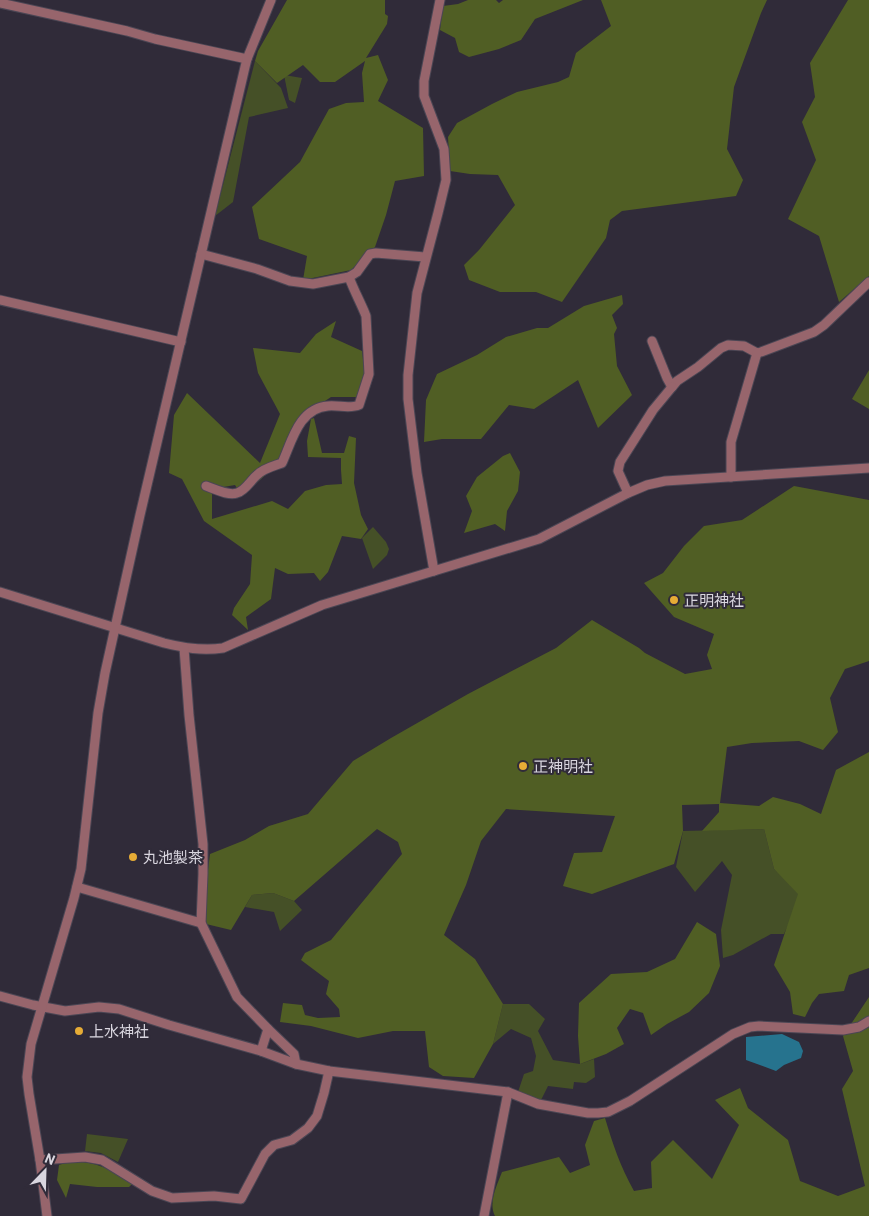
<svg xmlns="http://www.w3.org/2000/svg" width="869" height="1216" viewBox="0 0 869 1216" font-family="Barlow,'Noto Sans JP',sans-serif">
<rect width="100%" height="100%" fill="#302b39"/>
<g fill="#455027">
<polygon points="255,61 281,88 288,108 249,117 233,202 215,216"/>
<polygon points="284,75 302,78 295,103 289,100"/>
<polygon points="373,527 386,542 389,549 387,555 373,569 362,538"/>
<polygon points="764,829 774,869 802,895 784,934 771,934 733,955 723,958 721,930 732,875 722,861 695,892 676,867 683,831"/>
<polygon points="273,893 294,901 302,910 280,931 274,912 245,907 252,895"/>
<polygon points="503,1004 529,1004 545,1019 538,1031 553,1060 580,1064 594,1059 595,1077 586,1083 574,1082 573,1089 548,1086 541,1100 518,1092 524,1074 533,1071 536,1056 531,1038 511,1029 493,1044"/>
<polygon points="87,1134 128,1139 118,1162 101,1153 85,1151"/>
</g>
<g fill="#505e24">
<polygon points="287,0 385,0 385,14 388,16 387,24 366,58 378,55 388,80 378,101 423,128 424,176 395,181 386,215 375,247 351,270 303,280 307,256 259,239 252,207 300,162 329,109 346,103 364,102 362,73 365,61 335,82 320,82 303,65 277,83 255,61 258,51"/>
<polygon points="468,0 496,0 499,3 503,0 583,0 535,19 521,40 499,49 469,57 459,52 455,38 440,30 443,6 458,4"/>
<polygon points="601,0 767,0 761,13 734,87 727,149 743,180 736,196 622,211 610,220 606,238 562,302 536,292 500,292 469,280 464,265 479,250 515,205 498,175 470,174 450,171 448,137 457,123 492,104 517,92 558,82 569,77 576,53 611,26"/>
<polygon points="848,0 869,0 869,276 839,302 819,236 788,219 816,160 802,122 815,97 810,63"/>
<polygon points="622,295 623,304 612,315 617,328 614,334 617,366 632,395 598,428 578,380 534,409 509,405 481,439 442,439 424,442 426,400 437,374 477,355 506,337 537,328 548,328 584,306"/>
<polygon points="336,321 331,337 362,351 365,376 357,397 331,397 310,411 288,455 242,496 235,485 212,489 212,519 272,501 288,509 305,491 326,485 342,484 341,470 341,458 308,457 307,441 311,419 314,418 322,453 344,453 349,436 356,438 354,483 361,515 368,529 361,539 342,536 328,572 320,581 314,573 288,574 275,568 271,599 246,617 248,630 232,615 234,608 250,584 252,555 204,521 182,479 169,473 174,415 187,393 260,463 280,414 258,373 253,348 300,353 316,334"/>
<polygon points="869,370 869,409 852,399"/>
<polygon points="510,453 520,472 518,491 507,511 505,531 495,524 464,533 472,511 466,496 477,477 503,456"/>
<polygon points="794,486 869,500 869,661 845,669 830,698 838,732 823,750 799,741 752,743 727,747 720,803 759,806 773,797 800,804 821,814 836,770 869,752 869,968 849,975 844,991 819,994 812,1003 805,1017 793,1014 790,992 774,965 798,894 774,869 764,829 702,831 719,812 719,804 682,805 683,831 674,864 592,894 563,886 574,853 602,852 615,816 506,809 481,841 466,885 444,935 475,959 503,1004 493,1044 474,1078 443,1076 429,1067 425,1031 393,1031 358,1038 311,1026 280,1022 283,1003 302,1005 305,1015 318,1018 340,1017 339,1009 326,994 329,981 301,960 305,953 331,940 402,854 398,842 377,829 294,901 273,893 252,895 231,930 206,924 207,878 210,854 245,840 269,826 308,814 353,761 391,738 468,694 556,648 592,620 639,648 645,653 685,674 712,669 707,655 714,634 674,617 644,583 663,573 684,546 704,526 742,520"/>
<polygon points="697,922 716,934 720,966 709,993 689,1012 667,1024 651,1035 643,1013 630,1009 617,1028 624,1044 606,1054 580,1064 578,1036 579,1003 611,974 647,972 675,959"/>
<path d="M869,997v219h-374c-7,-13 2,-31 7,-44l57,-15 11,16 20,-8 -5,-20 9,-24 11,-3c8,27 15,48 29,73l18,-3 -1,-26 22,-22 39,39 27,-54 -24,-25 25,-12 8,20 40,32 12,41 38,15 27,-10 -23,-97 11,-18 -10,-35z"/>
<path d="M71,1161c23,0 43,9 61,23l-3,3h-32l-27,-3 -4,14 -9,-18 2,-15z"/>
</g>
<polygon fill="#26738e" points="782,1034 799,1042 803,1051 801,1058 784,1065 776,1071 746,1060 746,1037"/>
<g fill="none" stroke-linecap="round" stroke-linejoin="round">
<g stroke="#4b4654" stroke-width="11">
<g id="minor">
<polyline points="0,3 127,31 155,39 247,59"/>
<polyline points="201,254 257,269 290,281 313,284 349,277 357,272 370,254 376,253 425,257"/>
<polyline points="0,300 181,342"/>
<polyline points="652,341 667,378 672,387 677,381 698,367 721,348 728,345 744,346 757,353 761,352 814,332 824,325 869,282"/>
<polyline points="731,477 731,442 757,353"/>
<path d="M206,486c9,3 22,10 31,7 8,-2 14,-13 20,-18 7,-7 17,-9 25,-12 10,-22 17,-55 46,-57 11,-1 22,3 31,-1l10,-31 -3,-58c-5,-13 -12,-25 -17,-39"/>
<polyline points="628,493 618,471 620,462 653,410 672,387"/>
<polyline points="434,571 417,473 408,399 408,375 417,293 438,213 446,180 444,149 424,96 424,81 440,0"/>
<path d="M0,592l164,51c20,5 38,8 59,5l99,-43 217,-66 89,-46 19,-8 18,-4 204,-13"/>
<polyline points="184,648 189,715 203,844 203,874 201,923 237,997 268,1029 294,1054 296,1064"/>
<polyline points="77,887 201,923"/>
<polyline points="0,996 33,1005 65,1011 99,1007 119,1009 169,1025 261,1051 296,1064 329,1071 508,1092 538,1104 588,1113 598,1113 608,1112 630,1101 733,1034 750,1027 759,1026 843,1030 859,1027 869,1021"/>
<polyline points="261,1051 268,1029"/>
<polyline points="40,1160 85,1157 102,1160 152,1191 172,1198 214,1196 241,1199 265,1154 274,1145 292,1140 308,1128 317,1116 324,1093 329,1071"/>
<polyline points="47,1216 40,1160 29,1094 27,1077 31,1044 74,898 81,869 98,713 105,673 140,515 245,67 247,59 271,0"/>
<polyline points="484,1216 508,1092"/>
</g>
</g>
<use href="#minor" stroke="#97656c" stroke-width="9"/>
</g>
<g fill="#e6ac36" stroke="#302b39" stroke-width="2">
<circle cx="674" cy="600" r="5"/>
<circle cx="523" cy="766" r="5"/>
<circle cx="133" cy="857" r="5"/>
<circle cx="79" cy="1031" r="5"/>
</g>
<g text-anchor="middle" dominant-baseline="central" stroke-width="4" stroke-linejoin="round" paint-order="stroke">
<g font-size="15" fill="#d9d6df" stroke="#302b39" text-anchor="start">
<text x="684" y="600">正明神社</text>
<text x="533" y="766">正神明社</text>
<text x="143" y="857">丸池製茶</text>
<text x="89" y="1031">上水神社</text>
</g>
</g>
<g transform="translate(45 1171) rotate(23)" stroke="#302b39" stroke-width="4" paint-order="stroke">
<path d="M0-4L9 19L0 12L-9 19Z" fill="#d9d6df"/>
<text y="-8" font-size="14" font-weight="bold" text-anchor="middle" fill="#d9d6df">N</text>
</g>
</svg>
